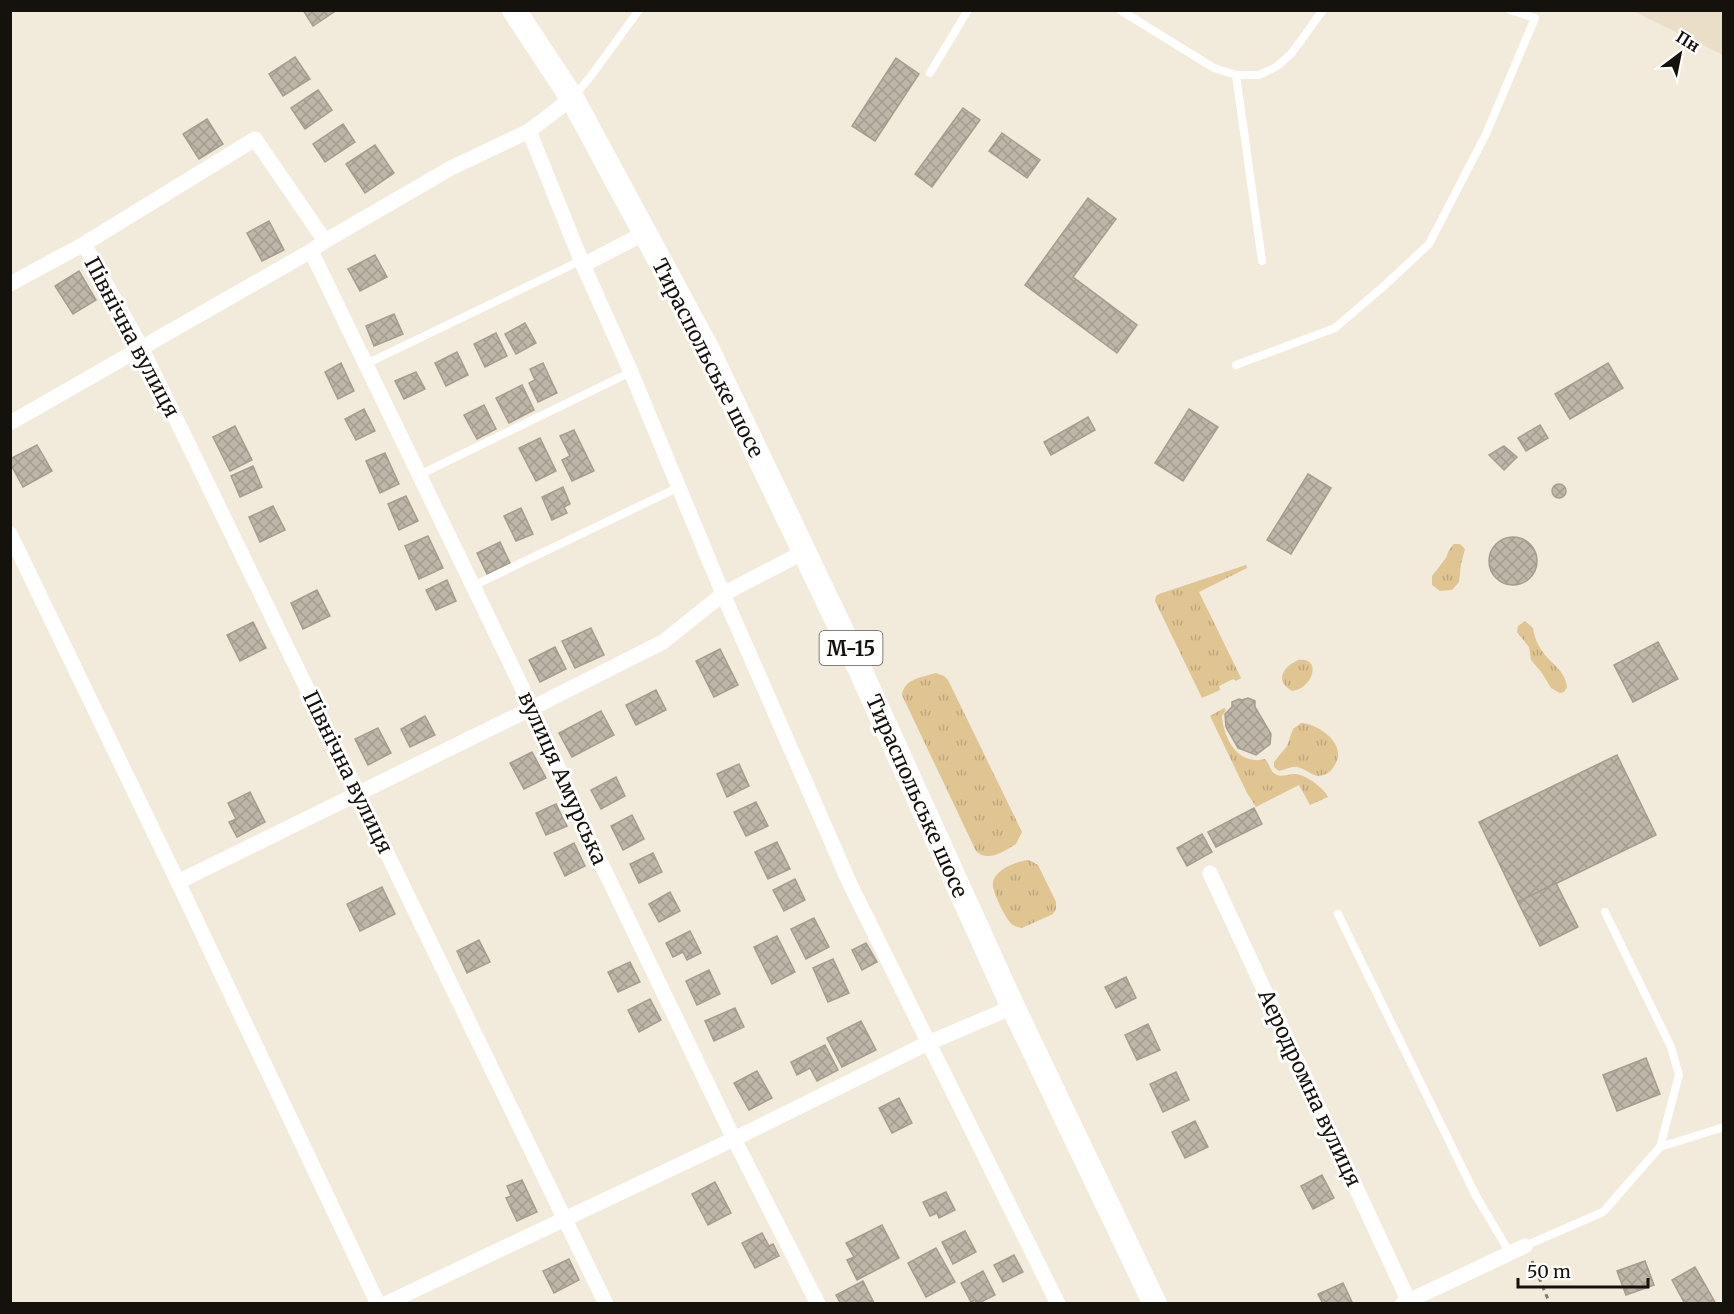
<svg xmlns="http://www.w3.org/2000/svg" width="1734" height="1314" viewBox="0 0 1734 1314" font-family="Merriweather,serif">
<defs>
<pattern id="grass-tufts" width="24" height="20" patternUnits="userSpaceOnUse" patternTransform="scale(1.5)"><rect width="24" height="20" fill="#e0c492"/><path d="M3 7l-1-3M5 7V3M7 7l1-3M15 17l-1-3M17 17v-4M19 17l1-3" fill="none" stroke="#bfa77d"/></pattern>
<pattern id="building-cross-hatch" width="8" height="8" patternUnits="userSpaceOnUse" patternTransform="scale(1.5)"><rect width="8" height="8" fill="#beb6a8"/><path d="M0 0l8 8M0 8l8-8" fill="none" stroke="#a29b8f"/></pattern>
</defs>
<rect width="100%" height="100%" fill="#f2eadb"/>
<polygon fill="#ebdec9" points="1633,11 1723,11 1723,55"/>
<g fill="url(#grass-tufts)">
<polygon points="1454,544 1460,544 1465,549 1461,564 1459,582 1452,590 1440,591 1432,585 1432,576 1446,558 1449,550"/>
<polygon points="1246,565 1247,568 1199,592 1241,678 1236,681 1233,679 1219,686 1220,690 1202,698 1155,601 1156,596 1159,594"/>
<path d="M1525,621l8,7c1,8 4,16 9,23 9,13 23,19 25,36l-3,5 -4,1 -9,-5 -9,-15 -11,-13 -2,-13 -12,-15 1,-6z"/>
<path d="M1298,660c24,-4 16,28 -6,31 -18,-10 -9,-24 6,-31z"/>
<path d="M936,673l8,3 4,4 74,152 -6,12c-12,7 -28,19 -40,7l-74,-156c2,-16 20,-18 34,-22z"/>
<path d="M1224,708l2,2 -4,6c1,18 12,43 33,44 3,1 6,-1 10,-1 5,5 5,12 10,15 7,4 13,0 19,0 10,-1 31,15 34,23l-18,8 -11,-20 -43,22 -9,-14 -37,-77z"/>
<path d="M1301,723c19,1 48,23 33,43 -2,4 -6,8 -11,9 -9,4 -16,-6 -26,-8 -6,-1 -12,3 -18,4l-5,-4v-5l13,-16 6,-17z"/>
<path d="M1029,860l9,5 18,37v7l-3,5 -31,14c-5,-1 -10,-2 -13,-7 -5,-6 -18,-32 -16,-39 3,-13 24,-21 36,-22z"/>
</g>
<g fill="url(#building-cross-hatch)" stroke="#a59d8f" stroke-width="1.5">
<polygon points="303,10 337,10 313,26"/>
<polygon points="295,57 310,79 283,96 269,74"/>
<polygon points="896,58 919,74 875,141 852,126"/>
<polygon points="318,90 332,110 305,129 291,108"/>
<polygon points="963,108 980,120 932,187 915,174"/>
<polygon points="207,119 223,144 199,159 183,134"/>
<polygon points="343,124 355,142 325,162 313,144"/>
<polygon points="1002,133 1040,160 1027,178 989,151"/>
<polygon points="375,145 394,173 365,193 346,164"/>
<polygon points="1088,198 1116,219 1073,277 1137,325 1117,353 1025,285"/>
<polygon points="269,221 284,250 262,261 247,233"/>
<polygon points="375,255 387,277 360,291 348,269"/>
<polygon points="79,271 96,300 73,314 55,286"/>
<polygon points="394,314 403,334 374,346 366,326"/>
<polygon points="525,323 536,343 516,354 505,334"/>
<polygon points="496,333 507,356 485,367 474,344"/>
<polygon points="457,352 468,375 446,386 435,363"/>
<polygon points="341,363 354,391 338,399 325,372"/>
<polygon points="543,363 557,393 538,402 529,383 535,380 530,369"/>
<polygon points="1608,363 1623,388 1570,419 1555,394"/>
<polygon points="416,372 425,389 404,399 395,381"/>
<polygon points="522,385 534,410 509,423 496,398"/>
<polygon points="484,405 496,429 477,439 464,415"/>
<polygon points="364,409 375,431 356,440 345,419"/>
<polygon points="1189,409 1218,427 1183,481 1155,463"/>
<polygon points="1088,417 1095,430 1051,455 1044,442"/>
<polygon points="1540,425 1548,438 1526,451 1518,438"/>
<polygon points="235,426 252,460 230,471 213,437"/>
<polygon points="574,430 594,471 572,481 562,460 570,456 560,436"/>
<polygon points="540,438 556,471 536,481 519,448"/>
<polygon points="37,445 52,471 23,487 10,463 10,459"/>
<polygon points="1504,446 1517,457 1504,470 1489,455"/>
<polygon points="385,453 399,484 380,493 366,461"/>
<polygon points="253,466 262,487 240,497 231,476"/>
<polygon points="1308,474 1331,488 1291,554 1267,540"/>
<circle cx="1559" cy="491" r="7"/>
<polygon points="563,487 570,504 564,507 567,513 552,520 542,497"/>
<polygon points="406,496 418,521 399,530 388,504"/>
<polygon points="273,506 285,530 260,542 249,517"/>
<polygon points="521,508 533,534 516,541 504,516"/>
<polygon points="428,536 443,568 419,579 405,546"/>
<circle cx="1513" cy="561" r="24"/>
<polygon points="500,542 510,563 487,574 477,553"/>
<polygon points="447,580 456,601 436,610 426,590"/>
<polygon points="317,590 330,616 303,629 291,603"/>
<polygon points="253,622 266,648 240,661 227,635"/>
<polygon points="591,628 604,655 575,668 562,641"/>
<polygon points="1658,642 1678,679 1633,702 1614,665"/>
<polygon points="555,647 566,669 540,682 529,660"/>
<polygon points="720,649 738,685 714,697 696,661"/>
<polygon points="656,690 666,710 636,725 626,705"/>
<polygon points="1248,698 1255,701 1255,707 1271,734 1270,744 1256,755 1238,748 1226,727 1225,714 1232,707 1232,702 1239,699 1242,700"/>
<polygon points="601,711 614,735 572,757 559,733"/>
<polygon points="425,716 435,735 410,747 401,729"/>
<polygon points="378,728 391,753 368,765 355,739"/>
<polygon points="532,752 546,778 524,789 510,763"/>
<polygon points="1617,755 1656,835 1518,902 1479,822"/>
<polygon points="739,764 749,786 727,797 717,774"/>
<polygon points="616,777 625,796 601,809 591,790"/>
<polygon points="250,792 265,822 237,837 229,822 236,819 228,803"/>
<polygon points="756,802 768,826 746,836 734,812"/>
<polygon points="556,804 567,826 546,835 536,813"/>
<polygon points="1254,808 1262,824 1216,847 1208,832"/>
<polygon points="632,815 644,839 623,850 611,826"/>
<polygon points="1202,834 1212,852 1187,866 1177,848"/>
<polygon points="777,842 790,869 768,879 755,852"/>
<polygon points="574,843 585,866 565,876 554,853"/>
<polygon points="653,853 662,872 639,883 630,864"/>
<polygon points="795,879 805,900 784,911 773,890"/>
<polygon points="1556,883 1578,927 1540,946 1518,902"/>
<polygon points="382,887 395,914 360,931 347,904"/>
<polygon points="670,892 680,911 659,922 649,904"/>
<polygon points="814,918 829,947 806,959 791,929"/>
<polygon points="690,931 701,953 687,960 683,952 673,957 666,943"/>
<polygon points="777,936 795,972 772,984 754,947"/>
<polygon points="479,940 490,962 467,973 457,951"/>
<polygon points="866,943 877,962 862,970 852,950"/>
<polygon points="833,959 849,993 828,1002 813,968"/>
<polygon points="630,962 640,982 618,992 608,972"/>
<polygon points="709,970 720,994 697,1005 686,981"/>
<polygon points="1126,977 1136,998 1116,1008 1105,987"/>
<polygon points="650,999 661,1020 639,1032 628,1010"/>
<polygon points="735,1008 744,1027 714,1041 705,1021"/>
<polygon points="861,1021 876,1050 842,1067 827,1038"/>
<polygon points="1148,1024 1160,1050 1137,1060 1125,1035"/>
<polygon points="825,1045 838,1070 817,1081 810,1068 797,1075 791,1062"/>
<polygon points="1646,1058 1660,1094 1617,1111 1603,1075"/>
<polygon points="757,1071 772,1098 749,1110 734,1083"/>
<polygon points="1176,1072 1189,1100 1163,1112 1150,1084"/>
<polygon points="899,1098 912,1123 892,1133 879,1108"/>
<polygon points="1195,1121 1208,1147 1185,1158 1172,1132"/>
<polygon points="1322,1175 1334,1198 1313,1209 1301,1186"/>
<polygon points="522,1180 537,1212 517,1221 506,1198 511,1196 507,1186"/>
<polygon points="715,1182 731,1213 708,1225 692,1194"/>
<polygon points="946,1192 955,1210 939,1218 937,1213 930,1216 923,1202"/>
<polygon points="882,1225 899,1258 857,1280 847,1260 854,1257 846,1243"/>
<polygon points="965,1231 976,1252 953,1264 942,1242"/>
<polygon points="762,1233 769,1246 773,1244 779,1256 755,1268 742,1243"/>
<polygon points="936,1248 955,1282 926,1297 908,1263"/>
<polygon points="1014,1255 1023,1272 1003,1282 994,1265"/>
<polygon points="569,1259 579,1280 554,1293 543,1271"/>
<polygon points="1645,1261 1654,1285 1626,1295 1617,1271"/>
<polygon points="1695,1267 1716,1304 1685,1304 1672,1280"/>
<polygon points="983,1271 995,1295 977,1304 975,1300 971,1302 961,1283"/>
<polygon points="863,1281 874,1303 841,1304 836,1295"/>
<polygon points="1343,1283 1353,1304 1323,1304 1318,1294"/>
</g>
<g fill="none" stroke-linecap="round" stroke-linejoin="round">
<polyline stroke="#807b71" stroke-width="3" stroke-dasharray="4.5 4.5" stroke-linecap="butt" points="1532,1261 1550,1304"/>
<g stroke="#fff" stroke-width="8">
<polyline points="1120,10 1214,68 1236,75 1259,75 1276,67 1291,54 1323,10"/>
<polyline points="930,73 968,10"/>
<polyline points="1236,75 1262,261"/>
<polyline points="575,95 591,76 639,10"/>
<polyline points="366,364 582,260"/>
<polyline points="1236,365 1335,328 1384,286 1429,244 1486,134 1535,18 1510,10"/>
<polyline points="419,475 631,372"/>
<polyline points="473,586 679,487"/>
<polyline points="1338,914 1476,1196 1510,1253"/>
<polyline points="1660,1147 1724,1127"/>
<polyline points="1525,1246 1603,1212 1660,1147 1679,1075 1671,1047 1605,912"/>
</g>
<g stroke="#fff" stroke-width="15">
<polyline points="529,131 583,265 631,372 723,594 850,884 1058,1304"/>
<polyline points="84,244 141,347 606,1304"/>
<polyline points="311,251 532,708 587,834 734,1139 818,1304"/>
<polyline points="583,265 645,233"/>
<polyline points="10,284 84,244 255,139 325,241"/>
<polyline points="10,423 311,251 325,241 451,168 529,131 572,98"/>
<polyline points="10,534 178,882 378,1304"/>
<polyline points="1210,873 1410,1304"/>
<polyline points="178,882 532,708 663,642 723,594 804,552"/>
<polyline points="385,1304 734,1139 928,1043 1013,1007"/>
<polyline points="1402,1304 1525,1246"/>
</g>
<polyline stroke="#fff" stroke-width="24" points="514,10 572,98 707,348 852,652 1013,1007 1155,1304"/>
</g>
<g text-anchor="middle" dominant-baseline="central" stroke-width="6" stroke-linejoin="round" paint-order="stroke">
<rect fill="#fff" stroke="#5b5956" stroke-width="1.5" x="819.5" y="631" width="63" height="34" rx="4.5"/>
<g font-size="20" font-weight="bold" fill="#15120d">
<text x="851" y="648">М-15</text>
</g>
<g font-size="21" fill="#15120d" stroke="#fff">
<text transform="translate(132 337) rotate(62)">Північна вулиця</text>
<text transform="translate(708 358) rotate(63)">Тираспольське шосе</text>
<text transform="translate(348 772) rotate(64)">Північна вулиця</text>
<text transform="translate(563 778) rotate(66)">вулиця Амурська</text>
<text transform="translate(917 796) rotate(66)">Тираспольське шосе</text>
<text transform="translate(1310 1088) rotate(65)">Аеродромна вулиця</text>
</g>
</g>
<rect width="1734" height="1314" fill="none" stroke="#15120d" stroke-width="24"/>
<g transform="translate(1680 54) rotate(32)" stroke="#ffffff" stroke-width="4.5" paint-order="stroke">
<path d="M0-4.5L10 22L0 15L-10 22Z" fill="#15120d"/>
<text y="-9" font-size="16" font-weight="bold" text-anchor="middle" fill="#15120d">Пн</text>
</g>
<path d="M1518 1278v9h130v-9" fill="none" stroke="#15120d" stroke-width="3"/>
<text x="1527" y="1278" font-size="18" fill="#15120d" stroke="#ffffff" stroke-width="4.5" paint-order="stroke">50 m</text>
</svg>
